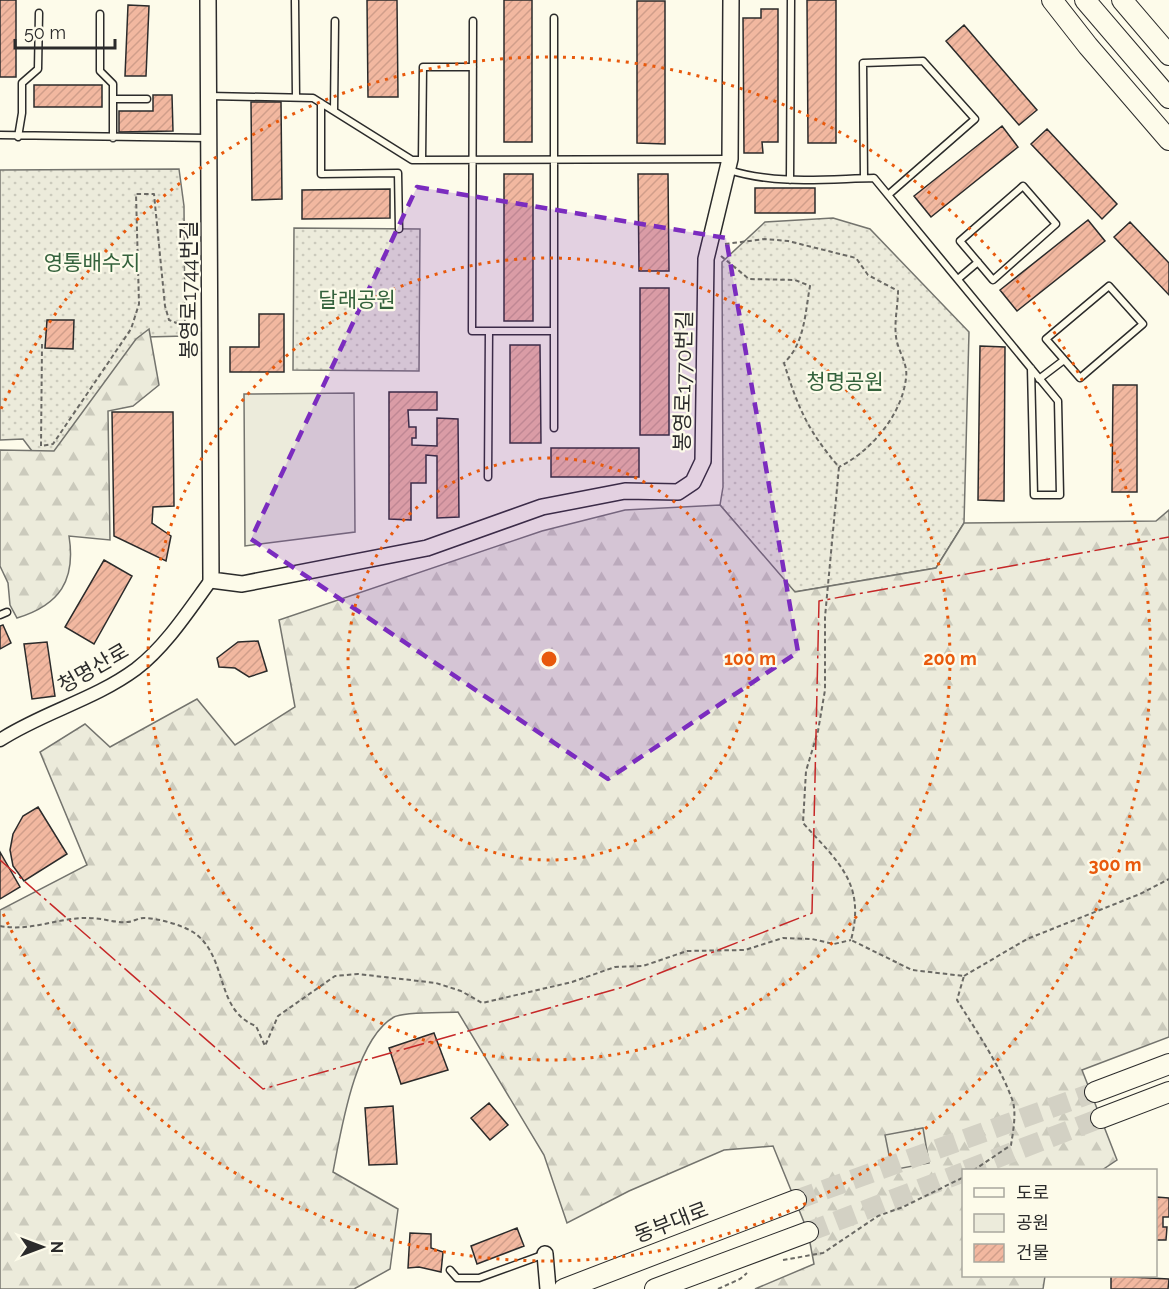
<svg xmlns="http://www.w3.org/2000/svg" width="1169" height="1289" font-family="Raleway,'Noto Sans KR',sans-serif">
<style>
.green{fill:url(#green-dots);stroke:#74746e;stroke-width:1.5}
.forest{fill:url(#forest-firs);stroke:#74746e;stroke-width:1.5}
.pitch{fill:#ecebdb;stroke:#74746e;stroke-width:1.5}
.building{fill:url(#building-hatch);stroke:#2b2b2b;stroke-width:1.5}
.lines{fill:none;stroke-linecap:round;stroke-linejoin:round}
.trunk-tunnel{stroke:#d3d1c4;stroke-width:20;stroke-dasharray:20 10;stroke-linecap:butt}
.service-casing{stroke:#2b2b2b;stroke-width:9}
.minor-casing{stroke:#2b2b2b;stroke-width:15}
.tertiary-casing{stroke:#2b2b2b;stroke-width:18}
.primary-casing{stroke:#2b2b2b;stroke-width:22}
.trunk-casing{stroke:#2b2b2b;stroke-width:22}
.path{stroke:#6a6964;stroke-width:2;stroke-dasharray:4.5 3;stroke-linecap:butt}
.service{stroke:#fdfbea;stroke-width:6}
.minor{stroke:#fdfbea;stroke-width:12}
.tertiary{stroke:#fdfbea;stroke-width:15}
.primary{stroke:#fdfbea;stroke-width:20}
.trunk{stroke:#fdfbea;stroke-width:20}
.power{stroke:#c62828;stroke-width:1.5;stroke-dasharray:21 4.5 3 4.5;stroke-linecap:butt}
.marked{fill:#7b2cbf;fill-opacity:0.2;stroke:#7b2cbf;stroke-width:4.5;stroke-dasharray:12 8;stroke-linejoin:round}
.ring{fill:none;stroke:#e8590c;stroke-width:3;stroke-dasharray:3 6}
.labels{text-anchor:middle;dominant-baseline:central;stroke-width:4.5;stroke-linejoin:round;paint-order:stroke}
.park-label{font-size:21px;fill:#34623c;stroke:#fdfbea}
.street-label{font-size:21px;fill:#2b2b2b;stroke:#fdfbea}
.centre{fill:#e8590c;stroke:#fdfbea;stroke-width:3}
.ring-label{font-size:18px;text-anchor:middle;font-weight:bold;fill:#e8590c;stroke:#fdfbea;stroke-width:4.5;stroke-linejoin:round;paint-order:stroke}
</style>
<defs>
<pattern id="green-dots" width="8" height="8" patternUnits="userSpaceOnUse" patternTransform="scale(1.5)"><rect width="8" height="8" fill="#ecebdb"/><path d="M2 2h.1M6 6h.1" fill="none" stroke="#cbcabc" stroke-width="1.8" stroke-linecap="round"/></pattern>
<pattern id="forest-firs" width="22" height="20" patternUnits="userSpaceOnUse" patternTransform="scale(1.5)"><rect width="22" height="20" fill="#ecebdb"/><path d="M5 1l3.5 6h-7zM16 11l3.5 6h-7z" fill="#cbcabc"/></pattern>
<pattern id="building-hatch" width="6" height="6" patternUnits="userSpaceOnUse" patternTransform="scale(1.5)"><rect width="6" height="6" fill="#f2b8a0"/><path d="M-1 1l2-2M0 6l6-6M5 7l2-2" fill="none" stroke="#d09e8a"/></pattern>
</defs>
<rect width="100%" height="100%" fill="#fdfbea"/>
<path class="green" d="M179,169L184,206L185,336L146,337L58,456L32,451L23,439L0,440V170Z
M833,218L870,229L969,332L964,523L936,568L794,592L720,505L723,487L722,262L765,222Z
M294,228L420,229L419,371L293,370Z"/>
<path class="forest" d="M149,329L159,385L133,406L108,411L110,540L69,536C76,580 60,605 17,618L10,605L8,583L0,566V450L54,451L136,339Z
M720,505L795,592L936,568L964,523L1156,521L1169,510V1037L1082,1070L1117,1160L1102,1170H964V1276H1045L1043,1289H755L814,1264L808,1232L773,1146L724,1150L629,1191L567,1223L544,1155L458,1012C444,1013 404,1011 394,1017C355,1039 341,1131 333,1172L398,1209L390,1269L354,1289H0V910L87,865L40,752L85,724L110,747L197,699L235,745L295,707L279,620L542,531L625,510Z"/>
<path class="pitch" d="M354,393L355,532L245,546L244,394Z
M923,1128L929,1163L892,1170L885,1135Z"/>
<path class="building" d="M0,0H16V77H0Z
M367,0H397L398,97H368Z
M504,0H532V142H504Z
M807,0H836V143H808Z
M637,1H665V144L637,143Z
M128,5L149,6L146,76H125Z
M761,9H778V142H762L763,153H744L743,18H761Z
M964,25L1037,110L1019,125L946,41Z
M34,85H102V107H34Z
M153,95H172L173,131L119,132V111H153Z
M251,102H281L282,199L252,200Z
M1002,126L1018,147L931,217L914,196Z
M1047,129L1117,204L1102,219L1031,144Z
M504,174H533V321H504Z
M638,174H668L669,271H639Z
M755,188H815V213H755Z
M390,189V218L302,219V190Z
M1088,220L1105,241L1017,311L1000,290Z
M1130,222L1169,263V295L1114,237Z
M640,288H669V435H640Z
M259,314H284V372H230V347H259Z
M47,320H74L73,349L45,348Z
M510,345H540L541,443H510Z
M980,346L1005,347L1004,501L978,500Z
M1113,385H1137V492H1112Z
M389,392H437V410H408L409,427H416V438H412V445L437,446V418L458,419L459,517L437,518V456L426,455V483H411V520L389,519Z
M112,412H173L174,506L153,507L152,523L171,536L166,561L114,536Z
M551,448H639V477H551Z
M104,560L132,576L94,644L65,627Z
M3,625L11,643L0,649V626Z
M258,641L267,671L249,677L235,668L219,667L217,658L238,642Z
M47,642L55,696L32,699L24,644Z
M38,807L67,854L24,881L13,866L10,850L13,834L23,816Z
M0,852L20,887L0,899Z
M434,1033L448,1070L401,1084L389,1048Z
M489,1103L508,1125L490,1140L471,1118Z
M393,1106L397,1164L369,1165L365,1108Z
M1156,1197L1169,1198V1217H1163V1227H1167L1166,1240H1156Z
M517,1228L524,1246L477,1264L471,1246Z
M410,1233L431,1234V1248L443,1252L441,1272L419,1267L408,1268Z
M1111,1276L1169,1279L1168,1289H1111Z"/>
<g class="lines">
<path class="trunk-tunnel" d="M966,1170L1101,1118
M796,1200L1095,1092
M808,1232L964,1172"/>
<g class="service-casing">
<path id="service" d="M295,1L296,97
M100,14V71L113,84V138
M554,18V428
M473,21L472,331H553
M209,96L313,98L412,160L730,159
M113,99H147
M321,103V174L398,173L399,229
M334,111L335,21
M0,135L208,138
M18,137L22,113V83L38,69L39,13
M422,160L423,67H473
M729,170C776,185 826,179 874,178L1058,401L1060,495H1034L1031,368
M864,178L863,63L923,61L975,119L888,195
M790,180L791,0
M1023,186L1056,224L993,280L960,241Z
M958,279L978,262
M1109,286L1143,324L1080,378L1046,339Z
M1039,379L1064,360
M488,477L489,331
M0,615L7,612
M450,1270L457,1278H479L545,1254"/>
</g>
<g class="minor-casing">
<path id="minor" d="M0,740C43,712 94,700 136,669C166,646 189,610 211,580"/>
</g>
<g class="tertiary-casing">
<path id="tertiary" d="M208,0L211,580L242,584L427,548L542,507L625,491L678,492L693,482L703,461L706,259L730,159L731,0
M545,1254L548,1289"/>
</g>
<g class="primary-casing">
<path id="primary" d="M1052,0L1088,46L1169,140
M1085,0L1169,98
M1122,0L1169,55"/>
</g>
<g class="trunk-casing">
<path id="trunk" d="M1095,1092L1169,1064
M1101,1118L1169,1092
M564,1289L796,1200
M655,1289L808,1232"/>
</g>
<path class="path" d="M725,244L765,239L788,241L856,258L868,275L898,291C898,307 893,326 897,342C900,354 908,365 906,378C902,415 871,451 839,467
M721,256L749,279L795,280L810,286C805,313 805,343 784,363C798,408 808,431 839,467L825,617V690L818,731L806,771L803,823C838,862 866,883 851,940L912,970L964,976L957,1000C977,1032 999,1064 1012,1099C1017,1112 1013,1132 1011,1145L974,1170
M42,344L41,446L53,444L131,329L139,304L136,194H154L165,306L169,320L179,324
M0,926C32,932 58,917 90,918C102,918 115,923 127,922C133,922 138,918 144,918C157,918 182,925 193,932C229,956 214,1010 256,1026L265,1046L278,1016L335,976L358,974L436,983L461,991L482,1003L572,982L615,967L643,966L687,951L745,950L783,938L812,939L834,944L851,940
M964,976L1027,939L1140,894L1169,879
M783,1260L823,1253L878,1216L903,1207L964,1177
M718,1289L740,1279L747,1273"/>
<use href="#service" class="service"/>
<use href="#minor" class="minor"/>
<use href="#tertiary" class="tertiary"/>
<use href="#primary" class="primary"/>
<use href="#trunk" class="trunk"/>
<path class="power" d="M0,860L263,1089L627,986L812,913L819,601L1169,537"/>
</g>
<path class="marked" d="M417,187L726,238L798,652L608,779L251,539Z"/>
<g class="ring">
<circle cx="549" cy="659" r="201"/>
<circle cx="549" cy="659" r="401"/>
<path d="M1 409A602 602 0 1 1 1 909"/>
</g>
<g class="labels">
<g class="park-label">
<text x="92" y="262">영통배수지</text>
<text x="357" y="299">달래공원</text>
<text x="845" y="381">청명공원</text>
</g>
<g class="street-label">
<text transform="translate(188 290) rotate(-90)">봉영로1744번길</text>
<text transform="translate(683 381) rotate(-89)">봉영로1770번길</text>
<text transform="translate(93 668) rotate(-30)">청명산로</text>
<text transform="translate(671 1222) rotate(-21)">동부대로</text>
</g>
</g>
<circle cx="549" cy="659" r="9" class="centre"/>
<g class="ring-label">
<text x="750" y="665">100 m</text>
<text x="950" y="665">200 m</text>
<text x="1115" y="871">300 m</text>
</g>
<rect x="962" y="1169" width="195" height="108" fill="#fdfbea" stroke="#a9a89e" stroke-width="1.5"/>
<rect x="974" y="1188" width="30" height="9" fill="#fdfbea" stroke="#a9a89e" stroke-width="1.5"/>
<text x="1016" y="1199" font-size="18" fill="#2b2b2b">도로</text>
<rect x="974" y="1214" width="30" height="18" fill="#ecebdb" stroke="#a9a89e" stroke-width="1.5"/>
<text x="1016" y="1229" font-size="18" fill="#2b2b2b">공원</text>
<rect x="974" y="1244" width="30" height="18" fill="url(#building-hatch)" stroke="#a9a89e" stroke-width="1.5"/>
<text x="1016" y="1259" font-size="18" fill="#2b2b2b">건물</text>
<g transform="translate(42 1247) rotate(90)" stroke="#fdfbea" stroke-width="4.5" paint-order="stroke">
<path d="M0-4.5L10 22L0 15L-10 22Z" fill="#2b2b2b"/>
<text y="-9" font-size="16" font-weight="bold" text-anchor="middle" fill="#2b2b2b">N</text>
</g>
<path d="M15 39v9h100v-9" fill="none" stroke="#2b2b2b" stroke-width="3"/>
<text x="24" y="39" font-size="18" fill="#2b2b2b" stroke="#fdfbea" stroke-width="4.5" paint-order="stroke">50 m</text>
</svg>
